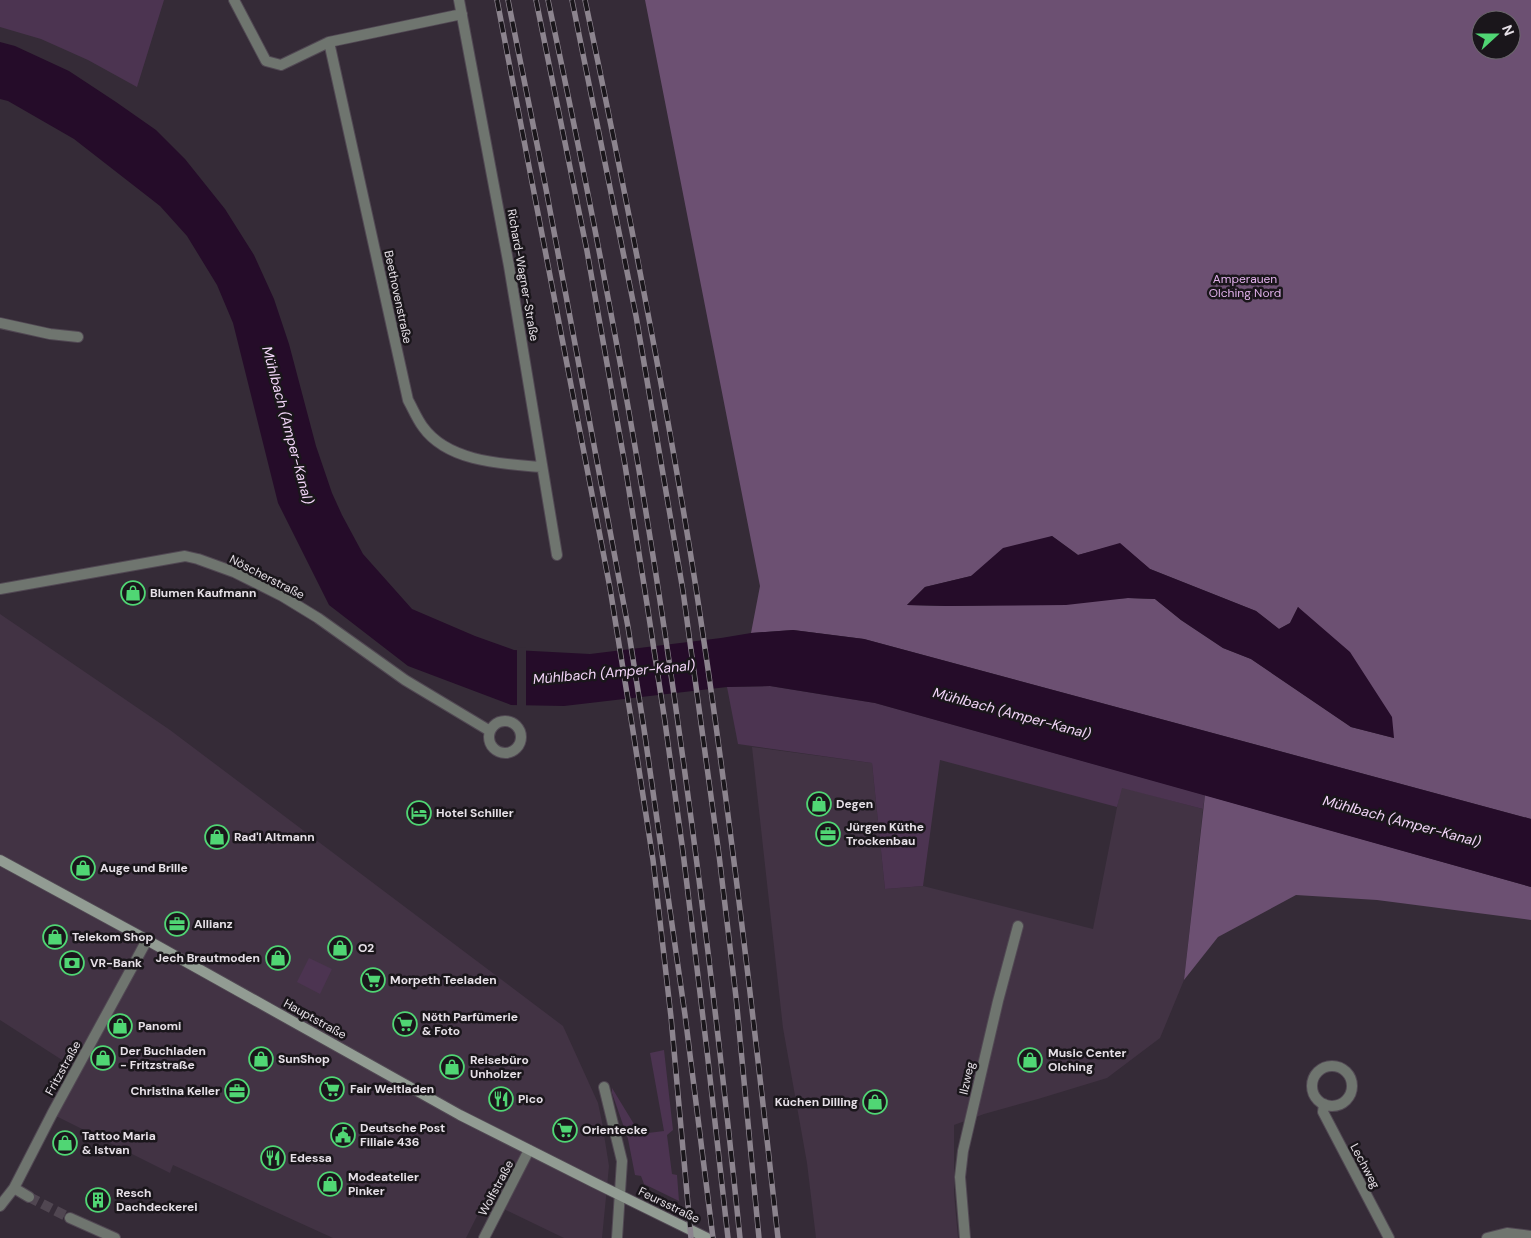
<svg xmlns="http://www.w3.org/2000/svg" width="1531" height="1238" font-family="'DM Sans',sans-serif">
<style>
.built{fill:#423344}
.green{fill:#4c3451}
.forest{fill:#6c5072;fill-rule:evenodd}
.water{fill:#250c29}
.pier{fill:#352b37}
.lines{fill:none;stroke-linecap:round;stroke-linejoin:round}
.street-tunnel{stroke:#504651;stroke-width:10;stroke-dasharray:10 5;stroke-linecap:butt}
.street-casing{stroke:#514853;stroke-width:12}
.secondary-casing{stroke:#514853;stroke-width:12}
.street{stroke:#6f756f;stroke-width:10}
.secondary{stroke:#929c93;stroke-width:10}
.rail-casing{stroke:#8c848e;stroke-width:5.5}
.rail{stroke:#1a161b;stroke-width:4;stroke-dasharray:11;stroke-linecap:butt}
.labels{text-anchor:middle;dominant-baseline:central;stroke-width:5;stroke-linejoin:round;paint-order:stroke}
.street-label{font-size:12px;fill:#e6e0e7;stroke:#1a161b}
.park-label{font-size:12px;fill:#e1b1eb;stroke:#1a161b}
.poi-label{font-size:12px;font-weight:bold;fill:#e6e0e7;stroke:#1a161b;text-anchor:start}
.water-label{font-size:14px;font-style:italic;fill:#f3d6f9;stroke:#1a161b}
</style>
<rect width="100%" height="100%" fill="#352b37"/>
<path class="built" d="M0,614L170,730L563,1026L598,1103L602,1122L609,1166L602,1238H564L485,1200L466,1238H333L173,1165L170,1173L52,1114L76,1069L0,1020Z
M752,747L872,763L885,889L923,886L1093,929L1121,787L1203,809L1184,980L1160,1038L1107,1078L1038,1099L984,1114L954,1125V1193L958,1238H816L807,1163L783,1028Z"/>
<path class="green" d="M0,0H164L137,87L88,60L41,39L0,27Z
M770,686L875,703L1205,795L1203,809L1122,788L1117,807L940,760L923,886L885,889L872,763L738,744L727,687Z
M309,958L332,969L320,994L297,982Z
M664,1050L673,1130L667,1135L672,1174L677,1175L679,1201L644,1184L641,1176L635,1175L628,1139L612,1093V1088L640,1134L664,1131L650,1053Z"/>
<path class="forest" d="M645,0H1531V819L864,639L793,630L751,633L760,586ZM1481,20H1511V50H1481ZM1052,536L1078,555L1120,544L1150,569L1256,611L1279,629L1290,623L1298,607L1394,738L1351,727L1251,659L1223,648L1181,620L1155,599L1128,598L998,605L947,606L907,605L925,587L971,576Z
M1205,795L1531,887V920L1377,900L1296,895L1218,937L1184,980Z"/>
<path class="water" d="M0,42L15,46L69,71L116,102L156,130L185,159L225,209L254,255L274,299L289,344L316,446L332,493L342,515L363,554L412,609L475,636L514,650L590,654L721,638L751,633L793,630L864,639L1531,819V887L875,703L770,686L727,687L564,706L511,705L408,666L329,605L278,503L233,323L217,285L187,236L160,206L74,139L8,101L0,99Z
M1052,536L1078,555L1120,543L1150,569L1256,611L1279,629L1290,623L1298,607L1350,652L1392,717L1394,738L1351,727L1251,659L1223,648L1181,620L1155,599L1128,598L1066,605L947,606L907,605L925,587L971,576L1003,548Z"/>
<path class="pier" d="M517,647L526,648V707H517Z"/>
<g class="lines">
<path class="street-tunnel" d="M29,1197L70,1218"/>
<g class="street-casing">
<path id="street" d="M234,0L266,61L281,65L329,42L462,14
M459,0L509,266L557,555
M329,42L408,400C413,409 417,419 423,427C448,462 503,464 541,467
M0,323L50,334L78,337
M0,589L185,556L198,559L234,572L282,596L318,618L405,680L490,731
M489 737a16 16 0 1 1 32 0a16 16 0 1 1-32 0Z
M1312 1086a20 20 0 1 1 40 0a20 20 0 1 1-40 0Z
M604,1087L622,1161L617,1238
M1324,1104L1323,1112L1389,1238
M14,1188L29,1197
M0,1206L14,1188L52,1114L147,940
M70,1218L115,1238
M484,1238L529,1150
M965,1238L960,1177L963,1151L998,1001L1018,926
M1487,1238L1507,1233L1531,1236"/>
</g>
<g class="secondary-casing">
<path id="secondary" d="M0,860L138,935L460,1115L593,1182L707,1238"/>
</g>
<use href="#street" class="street"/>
<use href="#secondary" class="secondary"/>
<g class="rail-casing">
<path id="rail" d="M497,0L610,588L633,731L653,860L671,1017L691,1238
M508,0L546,189L628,627L644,729L685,1015L713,1238
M536,0L587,251L625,465L647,604L665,722L683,852L707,1051L728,1238
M548,0C582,160 614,321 641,482C683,733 714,985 740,1238
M572,0L636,316L683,591L719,855L736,997L759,1238
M585,0C626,195 665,391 696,588C729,804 754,1021 778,1238"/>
</g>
<use href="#rail" class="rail"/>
</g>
<defs>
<g id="shop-ring" transform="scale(1.25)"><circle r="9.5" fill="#1a161b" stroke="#50d674" stroke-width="1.5"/><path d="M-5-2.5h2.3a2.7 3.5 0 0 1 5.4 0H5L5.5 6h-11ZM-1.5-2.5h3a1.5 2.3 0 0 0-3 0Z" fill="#50d674"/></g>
<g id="hotel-ring" transform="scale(1.25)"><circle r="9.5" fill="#1a161b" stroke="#50d674" stroke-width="1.5"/><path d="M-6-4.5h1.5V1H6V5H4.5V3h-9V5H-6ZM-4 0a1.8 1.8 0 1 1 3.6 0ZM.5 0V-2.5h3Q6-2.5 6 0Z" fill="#50d674"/></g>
<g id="office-ring" transform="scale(1.25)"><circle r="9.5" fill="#1a161b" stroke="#50d674" stroke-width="1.5"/><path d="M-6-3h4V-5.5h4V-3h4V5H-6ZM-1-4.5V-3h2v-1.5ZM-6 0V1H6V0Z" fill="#50d674"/></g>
<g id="bank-ring" transform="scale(1.25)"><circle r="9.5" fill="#1a161b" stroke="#50d674" stroke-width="1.5"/><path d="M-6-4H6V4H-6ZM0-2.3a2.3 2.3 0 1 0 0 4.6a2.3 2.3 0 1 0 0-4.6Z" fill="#50d674"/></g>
<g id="supermarket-ring" transform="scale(1.25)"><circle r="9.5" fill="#1a161b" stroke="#50d674" stroke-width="1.5"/><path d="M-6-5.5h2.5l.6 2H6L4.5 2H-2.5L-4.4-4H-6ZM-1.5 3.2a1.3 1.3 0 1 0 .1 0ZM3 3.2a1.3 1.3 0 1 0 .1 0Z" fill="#50d674"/></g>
<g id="restaurant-ring" transform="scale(1.25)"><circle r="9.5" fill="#1a161b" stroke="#50d674" stroke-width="1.5"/><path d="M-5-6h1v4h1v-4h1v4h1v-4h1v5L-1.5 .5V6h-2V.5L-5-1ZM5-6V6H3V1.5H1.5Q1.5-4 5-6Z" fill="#50d674"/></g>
<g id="civic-ring" transform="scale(1.25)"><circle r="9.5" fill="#1a161b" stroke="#50d674" stroke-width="1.5"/><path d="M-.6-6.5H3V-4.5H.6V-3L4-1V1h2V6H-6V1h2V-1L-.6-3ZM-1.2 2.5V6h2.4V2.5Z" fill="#50d674"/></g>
<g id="building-ring" transform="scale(1.25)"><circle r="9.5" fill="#1a161b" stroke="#50d674" stroke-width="1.5"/><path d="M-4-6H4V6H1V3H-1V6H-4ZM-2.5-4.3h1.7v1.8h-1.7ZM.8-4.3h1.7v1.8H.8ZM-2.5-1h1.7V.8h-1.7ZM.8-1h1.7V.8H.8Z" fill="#50d674"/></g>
</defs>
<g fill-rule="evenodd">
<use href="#shop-ring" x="133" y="593"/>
<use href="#shop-ring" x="819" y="804"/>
<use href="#hotel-ring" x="419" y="813"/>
<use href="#office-ring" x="828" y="834"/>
<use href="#shop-ring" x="217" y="837"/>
<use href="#shop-ring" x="83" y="868"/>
<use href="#office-ring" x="177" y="924"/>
<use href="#shop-ring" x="55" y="937"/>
<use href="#shop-ring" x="340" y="948"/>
<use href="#shop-ring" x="278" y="958"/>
<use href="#bank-ring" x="72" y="963"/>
<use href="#supermarket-ring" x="373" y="980"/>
<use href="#supermarket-ring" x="405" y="1024"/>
<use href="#shop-ring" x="120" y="1026"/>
<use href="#shop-ring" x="103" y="1058"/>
<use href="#shop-ring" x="261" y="1059"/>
<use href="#shop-ring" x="1030" y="1060"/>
<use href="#shop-ring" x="452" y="1067"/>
<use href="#supermarket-ring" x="332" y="1089"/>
<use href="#office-ring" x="237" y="1091"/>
<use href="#restaurant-ring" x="501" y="1099"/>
<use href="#shop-ring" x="875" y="1102"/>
<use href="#supermarket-ring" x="565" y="1130"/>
<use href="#civic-ring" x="343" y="1135"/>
<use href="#shop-ring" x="65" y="1143"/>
<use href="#restaurant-ring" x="273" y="1158"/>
<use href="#shop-ring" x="330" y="1184"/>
<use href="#building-ring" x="98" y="1200"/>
</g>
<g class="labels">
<g class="street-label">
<text transform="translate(523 275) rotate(80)">Richard-Wagner-Straße</text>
<text transform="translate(398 297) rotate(78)">Beethovenstraße</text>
<text transform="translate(267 577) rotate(27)">Nöscherstraße</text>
<text transform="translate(315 1019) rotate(29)">Hauptstraße</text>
<text transform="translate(63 1068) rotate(-61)">Fritzstraße</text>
<text transform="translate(967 1078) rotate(-77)">Ilzweg</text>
<text transform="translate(1365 1166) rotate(62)">Lechweg</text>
<text transform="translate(496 1188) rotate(-62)">Wolfstraße</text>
<text transform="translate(669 1205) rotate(26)">Feursstraße</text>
</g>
<g class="park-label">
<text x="1245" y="279">Amperauen<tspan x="1245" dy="14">Olching Nord</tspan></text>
</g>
<g class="poi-label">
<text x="150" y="593">Blumen Kaufmann</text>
<text x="836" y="804">Degen</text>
<text x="436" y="813">Hotel Schiller</text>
<text x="846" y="827">Jürgen Küthe<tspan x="846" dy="14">Trockenbau</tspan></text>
<text x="234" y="837">Rad'l Altmann</text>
<text x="100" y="868">Auge und Brille</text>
<text x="194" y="924">Allianz</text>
<text x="72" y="937">Telekom Shop</text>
<text x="358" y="948">O2</text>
<text x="260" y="958" text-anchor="end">Jech Brautmoden</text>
<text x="90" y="963">VR-Bank</text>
<text x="390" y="980">Morpeth Teeladen</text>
<text x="422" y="1017">Nöth Parfümerie<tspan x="422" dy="14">&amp; Foto</tspan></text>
<text x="138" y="1026">Panomi</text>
<text x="120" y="1051">Der Buchladen<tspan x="120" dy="14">- Fritzstraße</tspan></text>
<text x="1048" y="1053">Music Center<tspan x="1048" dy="14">Olching</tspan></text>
<text x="278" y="1059">SunShop</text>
<text x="470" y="1060">Reisebüro<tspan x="470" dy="14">Unholzer</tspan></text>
<text x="350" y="1089">Fair Weltladen</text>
<text x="220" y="1091" text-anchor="end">Christina Keller</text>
<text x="518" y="1099">Pico</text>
<text x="858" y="1102" text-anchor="end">Küchen Dilling</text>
<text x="360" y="1128">Deutsche Post<tspan x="360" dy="14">Filiale 436</tspan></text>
<text x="582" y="1130">Orientecke</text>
<text x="82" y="1136">Tattoo Maria<tspan x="82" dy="14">&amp; Istvan</tspan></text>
<text x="290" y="1158">Edessa</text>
<text x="348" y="1177">Modeatelier<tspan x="348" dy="14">Pinker</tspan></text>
<text x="116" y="1193">Resch<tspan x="116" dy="14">Dachdeckerei</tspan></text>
</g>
<g class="water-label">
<text transform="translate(288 425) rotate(75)">Mühlbach (Amper-Kanal)</text>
<text transform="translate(614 672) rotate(-5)">Mühlbach (Amper-Kanal)</text>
<text transform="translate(1012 713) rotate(15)">Mühlbach (Amper-Kanal)</text>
<text transform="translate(1402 821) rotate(15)">Mühlbach (Amper-Kanal)</text>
</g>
</g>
<g transform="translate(1496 35) rotate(69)"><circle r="24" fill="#1a161b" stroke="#6c676d"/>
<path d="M0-4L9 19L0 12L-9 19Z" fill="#50d674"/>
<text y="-8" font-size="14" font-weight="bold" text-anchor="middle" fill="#e6e0e7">N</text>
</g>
</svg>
